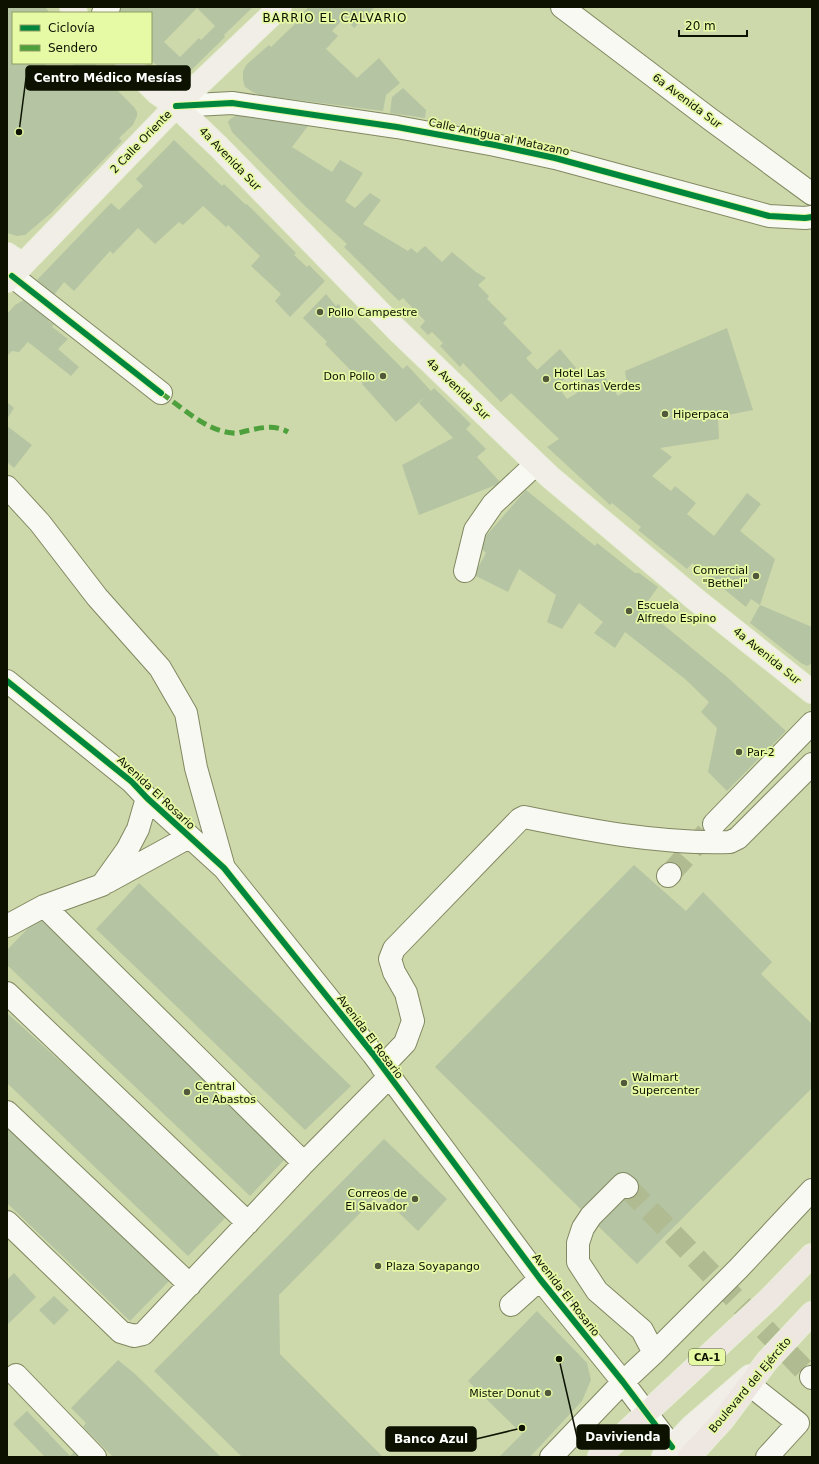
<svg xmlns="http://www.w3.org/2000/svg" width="819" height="1464" font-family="'DejaVu Sans',sans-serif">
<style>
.building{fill:#b5c4a2;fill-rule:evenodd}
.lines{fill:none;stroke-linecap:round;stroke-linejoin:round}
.minor-tunnel{stroke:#b1bb91;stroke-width:22;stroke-dasharray:22 11;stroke-linecap:butt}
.minor-casing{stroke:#808861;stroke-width:24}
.major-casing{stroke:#e9eed9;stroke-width:24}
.highway-casing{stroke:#e9eed9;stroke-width:24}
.minor{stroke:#f8f9f2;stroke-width:22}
.major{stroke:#f1eee8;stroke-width:22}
.highway{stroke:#ede6e1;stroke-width:22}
.quiet{stroke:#4da03c;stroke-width:5;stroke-dasharray:10 5;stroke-linecap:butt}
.cycleway-casing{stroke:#e6f9a4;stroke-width:8}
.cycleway{stroke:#00873e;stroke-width:6}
.poi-dot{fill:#51583c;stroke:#e6f9a4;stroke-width:1.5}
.labels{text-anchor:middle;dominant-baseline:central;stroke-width:3.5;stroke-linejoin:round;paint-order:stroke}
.shield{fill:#e6f9a4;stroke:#4e5731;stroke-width:1}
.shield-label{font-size:10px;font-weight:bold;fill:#0d1200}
.street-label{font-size:11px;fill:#0d1200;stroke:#e6f9a4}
.poi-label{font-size:11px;fill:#0d1200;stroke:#e6f9a4;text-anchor:start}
.neighbourhood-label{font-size:12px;letter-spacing:1px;fill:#0d1200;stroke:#e6f9a4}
.leader{fill:none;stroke:#0d1200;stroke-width:1.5}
.callout-dot{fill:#0d1200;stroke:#e6f9a4;stroke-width:1.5}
.callout{fill:#0d1200;stroke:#0d1200;stroke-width:1.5}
.callout-label{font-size:12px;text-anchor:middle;font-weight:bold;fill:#fff}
</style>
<rect width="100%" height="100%" fill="#ced9ab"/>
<path class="building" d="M8,7H45L50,13H13V63H47L37,78L55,90L75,63H94L109,75L106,79L134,107L137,112V116L133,125L119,138L122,141L51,213L25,235L17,236L7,233Z
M115,7H253L224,35L225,37L177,84L151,60V13H109ZM197,8L215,26L201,40L199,38L180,57L164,42Z
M309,7H375L354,28L345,17L332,31L338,36L326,49L357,78L379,58L400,83L386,95L383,111L259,95L253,92L245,87L243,80V71L247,64L269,45L271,47L297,22L295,20Z
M403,88L426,110L425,118L390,113L392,97Z
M240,115L308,126L292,147L332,172L340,160L363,173L345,201L355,208L370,193L381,200L363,224L408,251L411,248L417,253L425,246L442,262L452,252L476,272L486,278L478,285L489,296L487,299L507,319L503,323L532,353L526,358L537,370L560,349L576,368L573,372L557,385L567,399L577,393L574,387L600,370L618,396L628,389L625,371L727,328L753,410L718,417L719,439L660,448L672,457L652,476L671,491L675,486L696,503L687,514L714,536L747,493L761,504L740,531L775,559L760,605L751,599L746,607L692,563L687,569L638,530L641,527L612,503L610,505L547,447L559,439L511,393L501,402L463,363L460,367L440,346L443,343L432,332L428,335L420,327L425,321L403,298L399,301L344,247L347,244L306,207L232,132L228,122L230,119L235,116Z
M174,140L222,186L224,184L246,205L247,204L296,253L294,255L307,267L309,265L325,281L290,317L275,301L281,294L251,266L260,256L228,225L226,227L203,206L183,225L179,222L155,244L138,228L113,254L110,251L74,291L64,282L54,295L37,280L111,203L119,210L143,186L136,179Z
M326,294L336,306L338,304L403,369L407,365L431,391L434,388L471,424L466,429L486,449L477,457L501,483L419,515L402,465L453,438L419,403L426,396L396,422L362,384L363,383L325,344L327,342L303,318Z
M24,300L30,302L51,319L48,321L54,324L52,327L68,339L58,349L79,367L71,376L28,342L19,352L12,351L7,356V314L15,305Z
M7,402L14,408L7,419Z
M7,426L32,445L14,468L7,462Z
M526,490L595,546L597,543L635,573H639L658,587L643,608L727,677L786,731L727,791L708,772L717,728L701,712L709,702L685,679L625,632L615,648L594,633L603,622L579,603L562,629L547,622L556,595L519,569L508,592L474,575L486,553L478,545Z
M760,605L812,627L811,664L807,666L801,663L750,623Z
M634,865L686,911L703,892L772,962L761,974L812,1024V1088L637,1264L435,1067Z
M139,883L351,1086L305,1130L96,929Z
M40,916L287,1157L250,1196L7,965V950Z
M7,1013L229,1214L188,1256L7,1083Z
M7,1123L171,1279L130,1321L7,1203Z
M384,1139L447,1199L418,1231L379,1194L279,1295L280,1354L383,1457H242L154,1371Z
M14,1273L36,1297L7,1325V1280Z
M54,1296L69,1310L54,1325L39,1310Z
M537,1311L587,1363L591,1380L582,1401L530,1457H499L522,1434L468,1381Z
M118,1360L134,1373L221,1457H113L83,1427L86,1423L71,1408Z
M27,1411L70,1456L76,1450L83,1457H45L13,1424Z"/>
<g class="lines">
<path class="minor-tunnel" d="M670,874L709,830
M627,1187L811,1377"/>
<g class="minor-casing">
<path id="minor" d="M562,7L710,119L812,194
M103,13L109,7
M176,106L232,103L397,127L495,145L555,158L769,216L805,218L812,217
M12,276L161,393
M7,487L40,523L97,597L160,668L186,713L196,768L224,868
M465,571L475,530L493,504L536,464
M7,681L132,782L147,798L224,868L373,1054L540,1279L623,1382L672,1447
M714,824L812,723
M668,876L670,874
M107,882L189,837
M44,906L304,1163
M7,926L44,906L102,885L127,850L138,829L147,798
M7,993L248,1223
M382,1067L405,1043L413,1021L406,993L394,972L390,959L394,949L520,819L524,817C592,831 660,844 730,842L738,838L812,764
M7,1112L190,1285
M627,1187L623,1184L591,1216L583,1228L578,1243V1262L597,1291L642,1330L654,1353
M7,1222L121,1332L134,1336L143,1334L304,1163L389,1077
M511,1305L540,1279
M16,1375L95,1457
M811,1377L812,1378
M750,1385L798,1423L767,1457
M551,1457L623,1382L654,1353L739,1268L812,1190"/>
</g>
<g class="major-casing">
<path id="major" d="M71,7L76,13
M127,63L157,93L176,106L219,147L396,329L550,477L695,599L812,692
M7,254L22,264
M7,281L176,106L280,7
M663,1457L692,1426L750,1376"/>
</g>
<g class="highway-casing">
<path id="highway" d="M599,1457L768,1300L812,1255
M689,1457L722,1421L767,1361L812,1313"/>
</g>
<use href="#minor" class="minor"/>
<use href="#major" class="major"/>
<use href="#highway" class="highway"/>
<path class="quiet" d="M161,393C183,408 206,431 233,433C237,434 242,432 246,431C260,428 274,424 288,432"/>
<g class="cycleway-casing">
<path id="cycleway" d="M176,106L232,103L397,127L495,145L555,158L769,216L805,218L812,217
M12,276L161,393
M7,681L132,782L147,798L224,868L373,1054L540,1279L623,1382L672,1447"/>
</g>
<use href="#cycleway" class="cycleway"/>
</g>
<g class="poi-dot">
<circle cx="320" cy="312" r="4"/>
<circle cx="383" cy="376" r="4"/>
<circle cx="546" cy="379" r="4"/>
<circle cx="665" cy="414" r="4"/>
<circle cx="756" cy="576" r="4"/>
<circle cx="629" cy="611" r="4"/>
<circle cx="739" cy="752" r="4"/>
<circle cx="624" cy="1083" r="4"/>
<circle cx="187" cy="1092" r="4"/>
<circle cx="415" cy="1199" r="4"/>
<circle cx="378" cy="1266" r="4"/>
<circle cx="548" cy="1393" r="4"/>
</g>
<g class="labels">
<rect class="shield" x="689" y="1349" width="36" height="16" rx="3"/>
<g class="shield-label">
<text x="707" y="1357">CA-1</text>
</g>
<g class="street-label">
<text transform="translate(687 101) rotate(37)">6a Avenida Sur</text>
<text transform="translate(499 137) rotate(12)">Calle Antigua al Matazano</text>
<text transform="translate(141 142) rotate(-46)">2 Calle Oriente</text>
<text transform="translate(230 159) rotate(46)">4a Avenida Sur</text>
<text transform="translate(458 389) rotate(44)">4a Avenida Sur</text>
<text transform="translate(767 656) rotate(39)">4a Avenida Sur</text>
<text transform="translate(156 793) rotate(43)">Avenida El Rosario</text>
<text transform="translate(370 1037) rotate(53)">Avenida El Rosario</text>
<text transform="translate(566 1295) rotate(52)">Avenida El Rosario</text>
<text transform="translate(750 1385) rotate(-50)">Boulevard del Ejército</text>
</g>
<g class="poi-label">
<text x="328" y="312">Pollo Campestre</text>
<text x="554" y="373">Hotel Las<tspan x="554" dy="13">Cortinas Verdes</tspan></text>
<text x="375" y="376" text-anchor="end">Don Pollo</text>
<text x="673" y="414">Hiperpaca</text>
<text x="748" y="570" text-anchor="end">Comercial<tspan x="748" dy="13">"Bethel"</tspan></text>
<text x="637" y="605">Escuela<tspan x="637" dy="13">Alfredo Espino</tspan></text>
<text x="747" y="752">Par-2</text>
<text x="632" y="1077">Walmart<tspan x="632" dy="13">Supercenter</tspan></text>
<text x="195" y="1086">Central<tspan x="195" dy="13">de Abastos</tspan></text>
<text x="407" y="1193" text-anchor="end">Correos de<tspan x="407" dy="13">El Salvador</tspan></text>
<text x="386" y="1266">Plaza Soyapango</text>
<text x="540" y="1393" text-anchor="end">Mister Donut</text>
</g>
<g class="neighbourhood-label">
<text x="335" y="18">BARRIO EL CALVARIO</text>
</g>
</g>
<path class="leader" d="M19 132L26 78M559 1359L577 1437M522 1428L476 1439"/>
<g class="callout-dot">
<circle cx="19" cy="132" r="4"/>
<circle cx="559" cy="1359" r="4"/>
<circle cx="522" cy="1428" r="4"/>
</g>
<g class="callout">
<rect x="26" y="66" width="164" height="24" rx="4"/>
<rect x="577" y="1425" width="92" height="24" rx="4"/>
<rect x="386" y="1427" width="90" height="24" rx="4"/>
</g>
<g class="callout-label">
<text x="108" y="82">Centro Médico Mesías</text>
<text x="623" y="1441">Davivienda</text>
<text x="431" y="1443">Banco Azul</text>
</g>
<rect width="819" height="1464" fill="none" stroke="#0d1200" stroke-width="16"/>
<rect x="12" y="12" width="140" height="52" fill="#e6f9a4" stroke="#8f9d62"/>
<rect x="20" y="25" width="20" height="6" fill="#00873e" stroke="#8f9d62"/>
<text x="48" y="32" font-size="12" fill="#0d1200">Ciclovía</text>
<rect x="20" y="45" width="20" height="6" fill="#4da03c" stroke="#8f9d62"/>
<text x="48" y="52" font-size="12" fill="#0d1200">Sendero</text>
<path d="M679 30v6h68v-6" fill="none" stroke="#0d1200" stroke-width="2"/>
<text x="685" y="30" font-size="12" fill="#0d1200" stroke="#e6f9a4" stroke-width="3" paint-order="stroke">20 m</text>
</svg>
